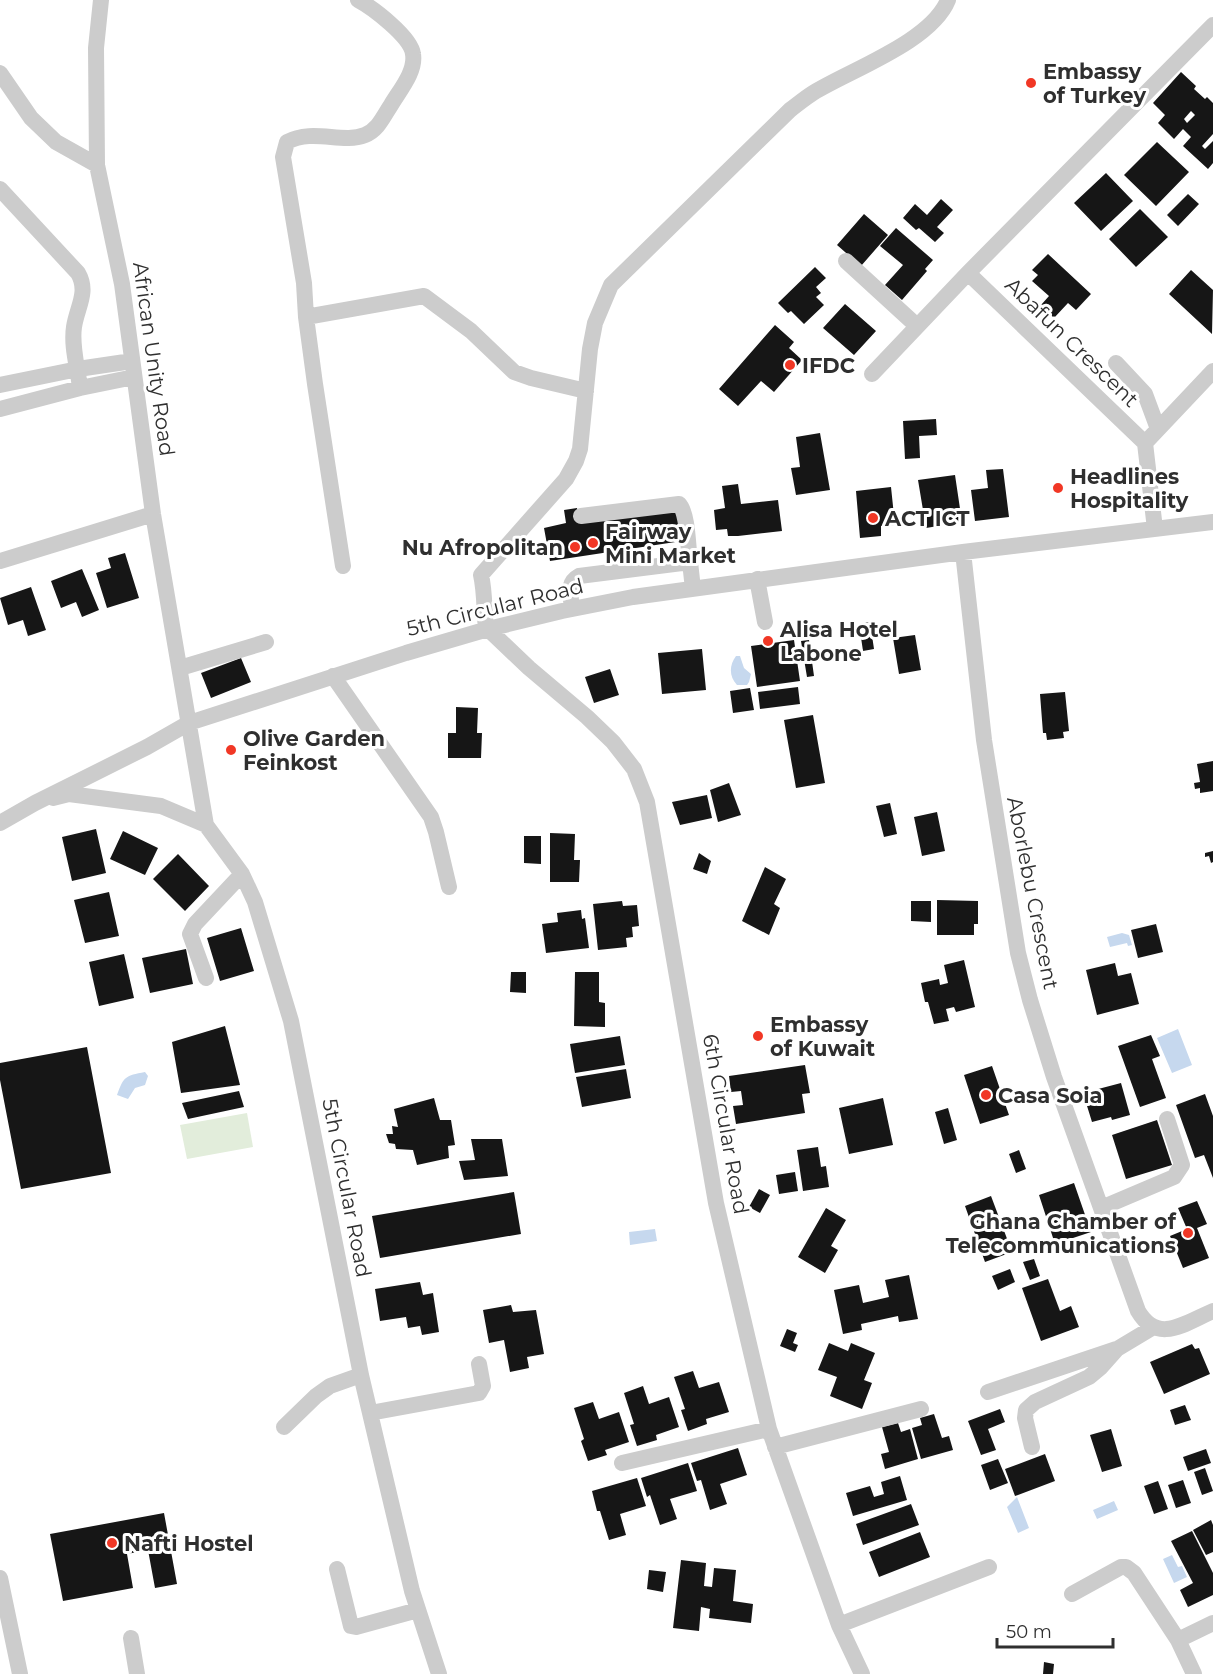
<svg xmlns="http://www.w3.org/2000/svg" width="1213" height="1674" font-family="Montserrat,sans-serif">
<style>
.green{fill:#e2eddb}
.water{fill:#c6d8ee}
.building{fill:#161616;fill-rule:evenodd}
.lines{fill:none;stroke-linecap:round;stroke-linejoin:round}
.minor{stroke:#ccc;stroke-width:16}
.poi-dot{fill:#f13725;stroke:#fff;stroke-width:2}
.labels{text-anchor:middle;dominant-baseline:central;stroke-width:6;stroke-linejoin:round;paint-order:stroke}
.poi-label{font-size:21px;font-weight:bold;fill:#2f2f2f;stroke:#fff;text-anchor:start}
.street-label{font-size:21px;fill:#2f2f2f;stroke:#fff}
</style>
<rect width="100%" height="100%" fill="#fff"/>
<path class="green" d="M247,1113L253,1147L187,1159L180,1125Z"/>
<path class="water" d="M736,656H740L744,668L751,674L749,682L747,685H737C729,677 729,665 736,656Z
M1122,933L1129,935L1132,945L1128,946L1127,943L1110,947L1107,937Z
M1178,1029L1192,1065L1172,1073L1157,1038Z
M145,1072L148,1076L145,1085L135,1088L128,1099L117,1095C124,1076 125,1076 145,1072Z
M655,1229L657,1241L630,1245L629,1232Z
M1017,1497L1029,1528L1018,1533L1007,1507Z
M1114,1501L1118,1510L1097,1519L1093,1510Z
M1172,1555L1178,1567L1182,1566L1187,1577L1174,1583L1163,1559Z"/>
<path class="building" d="M1181,72L1196,86L1194,89L1205,99L1207,97L1213,103V134L1202,146L1205,149L1213,141V163L1208,169L1183,146L1191,137L1183,129L1174,139L1158,123L1165,115L1153,103ZM1191,111L1195,115L1187,123L1184,119Z
M1157,142L1189,172L1156,206L1124,175Z
M1106,173L1133,201L1101,231L1074,203Z
M1188,194L1199,204L1178,226L1167,215Z
M941,199L953,210L937,227L944,233L935,242L919,228L916,230L903,218L915,204L927,215Z
M1140,209L1168,237L1136,267L1109,239Z
M864,214L888,235L861,266L837,245Z
M896,228L933,260L925,269L927,271L902,300L885,285L903,265L880,246Z
M1048,254L1091,294L1076,310L1068,303L1054,318L1041,305L1049,296L1032,281L1038,275L1032,270Z
M815,267L826,278L816,287L821,293L816,297L824,305L804,324L791,311L788,313L778,303Z
M1191,270L1213,290L1212,334L1169,294Z
M845,304L876,331L854,355L823,328Z
M775,325L794,342L789,348L802,360L774,392L761,381L738,406L719,389Z
M936,419L937,435L919,436L920,458L905,459L903,421Z
M820,433L830,490L796,495L791,468L800,467L796,437Z
M1003,469L1009,517L975,521L971,490L988,488L986,470Z
M955,475L962,522L926,528L918,480Z
M738,484L741,504L778,500L782,531L738,536H728L727,529L716,530L714,510L725,508L722,486Z
M891,487L895,525L881,526V536L860,538L856,491Z
M577,508L579,520L677,509L682,541L550,561L544,528L566,523L564,510Z
M125,553L139,598L107,608L96,573L111,568L108,558Z
M82,569L99,610L82,617L76,602L61,608L51,581Z
M31,587L46,630L28,636L23,620L8,625L0,598Z
M870,622L874,649L863,651L859,624Z
M915,635L921,670L899,674L893,638Z
M794,640L800,681L757,687L751,646Z
M809,640L814,676L807,677L801,641Z
M702,649L706,690L662,694L658,653Z
M241,658L251,682L211,698L201,673Z
M610,669L619,695L594,703L585,677Z
M798,687L800,704L760,709L758,692Z
M750,688L754,710L733,713L730,691Z
M1065,692L1069,731L1063,732L1064,738L1047,740L1046,733H1043L1040,694Z
M456,707L478,708L477,733H482L481,758H448V733H456Z
M813,715L825,783L796,788L784,720Z
M1213,761V791L1200,793V788L1195,789L1194,783L1200,782L1197,764Z
M729,783L741,815L718,822L710,790Z
M707,795L712,818L680,825L672,802Z
M890,803L897,834L884,837L876,806Z
M937,812L945,851L922,856L914,817Z
M96,829L106,873L72,881L62,837Z
M123,831L158,848L145,875L110,859Z
M550,833L575,834L574,860H580L579,882H550Z
M524,836H541V864L524,863Z
M1213,851V862L1211,863L1209,856L1205,857V853Z
M699,853L711,861L707,874L693,869Z
M178,854L209,886L185,911L153,879Z
M765,867L786,879L774,904L780,908L769,935L742,921Z
M109,892L119,936L85,943L74,900Z
M937,900L978,901V924H974V935H937Z
M622,901L623,906L637,905L639,926L632,927L633,937L626,938L627,947L598,950L593,904Z
M911,901H931V922L911,921Z
M581,910L582,919L585,918L589,948L546,953L542,924L558,922L557,913Z
M1156,924L1163,952L1138,958L1131,930Z
M241,928L254,971L220,981L207,938Z
M186,949L193,984L150,993L142,958Z
M124,954L134,998L99,1006L89,962Z
M964,960L975,1007L956,1012L954,1007L946,1009L949,1021L934,1024L928,1002H925L921,983L939,979L940,985L948,983L944,965Z
M1115,963L1118,976L1131,973L1139,1004L1097,1015L1086,970Z
M511,972H526V993L510,992Z
M575,972H599V1002L605,1003V1027L574,1026Z
M225,1026L240,1085L181,1093L172,1042Z
M1151,1035L1160,1056L1152,1059L1166,1098L1140,1107L1118,1046Z
M620,1036L625,1065L575,1073L570,1044Z
M87,1047L111,1173L21,1189L0,1080V1063Z
M805,1065L810,1093L802,1094L805,1113L736,1124L733,1106L743,1105L741,1091L731,1092L729,1076Z
M992,1066L1009,1115L980,1124L964,1075Z
M626,1069L631,1098L582,1107L576,1077Z
M1121,1083L1130,1115L1112,1120L1111,1117L1092,1122L1083,1093Z
M239,1091L244,1107L188,1119L182,1103Z
M1205,1094L1213,1116V1178L1204,1155L1195,1158L1176,1105Z
M434,1098L440,1120H451L455,1145L448,1146L449,1158L417,1165L413,1150L396,1149L395,1144L389,1143L386,1134H393L392,1126L398,1127L394,1109Z
M883,1098L893,1145L849,1154L839,1108Z
M948,1108L957,1140L944,1144L935,1112Z
M1157,1120L1172,1165L1126,1179L1112,1135Z
M471,1139H502L508,1176L464,1180L459,1161L475,1160Z
M818,1147L821,1167L826,1166L829,1187L803,1191L797,1150Z
M1019,1150L1026,1169L1016,1173L1009,1154Z
M795,1172L798,1191L779,1194L776,1175Z
M1074,1183L1091,1232L1055,1244L1039,1195Z
M759,1189L770,1195L760,1213L749,1207Z
M514,1192L521,1234L380,1258L372,1216Z
M991,1196L1012,1252L985,1262L965,1206Z
M1197,1201L1207,1224L1197,1228L1209,1258L1183,1268L1170,1236L1187,1229L1178,1208Z
M826,1208L846,1220L831,1246L838,1250L825,1273L798,1257Z
M1034,1259L1040,1276L1030,1280L1023,1262Z
M1010,1269L1015,1282L998,1290L992,1276Z
M909,1275L918,1319L899,1322L898,1316L861,1324L862,1330L843,1334L834,1290L859,1285L863,1303L889,1297L885,1280Z
M1048,1279L1060,1311L1071,1306L1079,1327L1041,1341L1022,1288Z
M420,1282L423,1295L433,1293L439,1332L422,1335L420,1326L408,1328L406,1317L380,1321L375,1289Z
M511,1305L513,1312L536,1310L544,1354L527,1357L529,1368L510,1372L504,1340L489,1343L483,1310Z
M787,1329L797,1333L793,1343L798,1345L795,1352L780,1346Z
M829,1343L848,1351L851,1343L875,1353L864,1380L872,1383L862,1409L830,1396L837,1377L818,1370Z
M1192,1344L1195,1349L1199,1348L1210,1374L1164,1394L1150,1362Z
M693,1371L699,1388L719,1382L729,1412L706,1419L707,1424L688,1431L681,1410L685,1409L674,1377Z
M643,1386L649,1404L669,1397L679,1427L656,1435L657,1440L637,1446L630,1425L634,1424L624,1393Z
M593,1402L599,1419L619,1412L629,1442L605,1450L607,1455L588,1461L581,1441L584,1439L574,1408Z
M1185,1405L1191,1420L1175,1425L1170,1410Z
M1000,1409L1005,1422L988,1429L996,1450L981,1455L968,1421Z
M934,1414L942,1438L949,1436L953,1450L921,1459L912,1428L922,1425L920,1418Z
M898,1423L901,1432L910,1429L918,1459L885,1469L881,1454L889,1452L882,1427Z
M1111,1429L1122,1466L1102,1472L1090,1435Z
M738,1448L747,1475L720,1484L727,1504L710,1510L701,1480L697,1481L691,1463Z
M1206,1449L1211,1463L1188,1471L1183,1457Z
M1045,1454L1055,1481L1015,1496L1005,1469Z
M998,1459L1008,1483L990,1490L981,1465Z
M688,1463L697,1491L670,1499L677,1519L660,1525L650,1495L647,1497L641,1478Z
M1205,1468L1213,1491L1202,1495L1194,1472Z
M900,1476L907,1500L853,1516L846,1493L870,1486L874,1497L884,1494L881,1482Z
M637,1478L646,1506L620,1514L626,1535L609,1540L600,1511H597L592,1491Z
M1183,1480L1191,1503L1176,1508L1168,1485Z
M1158,1481L1168,1509L1154,1514L1144,1486Z
M911,1504L919,1525L863,1545L856,1524Z
M164,1513L177,1584L155,1588L148,1550L127,1554L133,1588L63,1601L50,1534Z
M1211,1520L1213,1525V1552L1206,1555L1193,1530Z
M1192,1531L1213,1573V1595L1188,1607L1180,1590L1193,1583L1171,1541Z
M920,1532L930,1557L879,1577L869,1552Z
M681,1560L706,1563L704,1586L712,1587L714,1568L736,1570L733,1601L753,1604L751,1623L709,1618L710,1609L701,1607L699,1631L673,1628Z
M649,1570L666,1572L663,1592L647,1589Z
M1044,1662L1054,1664L1053,1674H1043Z"/>
<g class="lines">
<path class="minor" d="M101,0L96,48L97,165L122,284L153,514L206,825L242,874L255,902L291,1021L361,1375L412,1591L439,1674
M0,73L31,118L56,142L97,165
M0,189L78,273C89,292 77,307 74,327C71,347 78,368 80,388
M846,261L917,326
M968,273L1145,443L1155,529
M306,317L424,296L471,331L514,372L531,378L586,391
M1116,363L1145,394L1158,429
M872,374L968,273L1213,25
M0,385L78,369L132,361
M0,409L80,388L134,377
M1145,443L1213,371
M581,516L679,504C688,513 688,548 690,562
M963,552L984,740L1018,953L1030,1000L1054,1077L1138,1311C1158,1345 1185,1323 1213,1311
M0,561L153,514
M343,566L315,384L306,317L304,283L283,157L287,142C313,128 342,144 365,135C378,130 383,117 391,105C399,91 416,72 413,54C411,37 373,8 358,0
M757,579L765,622
M572,609C571,595 566,583 579,576L690,562L693,589
M486,629C484,612 485,592 481,575L566,479L576,461L580,449L590,349L595,323L611,285L790,110C798,104 805,98 813,93C850,70 931,42 948,0
M488,629L529,668L587,717L613,742L634,769L647,802L716,1203L769,1429L839,1625L862,1674
M180,668L266,642
M333,676L431,817L436,832L449,887
M53,798L69,794L161,806L206,825
M0,823L35,803L147,747L189,723L406,653L488,629L562,611L633,597L963,552L1213,522
M206,978L190,934L195,924L242,874
M1101,1208L1174,1177L1182,1165L1167,1119
M988,1392L1116,1349
M370,1413L479,1393L483,1386L479,1364
M284,1427L316,1396L330,1386L361,1375
M775,1447L921,1409
M1032,1447L1025,1418L1026,1410L1035,1402L1089,1377L1101,1367L1117,1349L1152,1328
M622,1463L769,1429
M337,1569L351,1626L356,1627L418,1610
M0,1578L20,1674
M1072,1594L1121,1567H1126L1134,1573L1178,1640
M839,1625L989,1567
M131,1638L137,1674
M1194,1674L1178,1640L1213,1623"/>
</g>
<g class="poi-dot">
<circle cx="1031" cy="83" r="6"/>
<circle cx="790" cy="365" r="6"/>
<circle cx="1058" cy="488" r="6"/>
<circle cx="873" cy="518" r="6"/>
<circle cx="593" cy="543" r="6"/>
<circle cx="575" cy="547" r="6"/>
<circle cx="768" cy="641" r="6"/>
<circle cx="231" cy="750" r="6"/>
<circle cx="758" cy="1036" r="6"/>
<circle cx="986" cy="1095" r="6"/>
<circle cx="1188" cy="1233" r="6"/>
<circle cx="112" cy="1543" r="6"/>
</g>
<g class="labels">
<g class="poi-label">
<text x="1043" y="71">Embassy<tspan x="1043" dy="24">of Turkey</tspan></text>
<text x="802" y="365">IFDC</text>
<text x="1070" y="476">Headlines<tspan x="1070" dy="24">Hospitality</tspan></text>
<text x="885" y="518">ACT ICT</text>
<text x="605" y="531">Fairway<tspan x="605" dy="24">Mini Market</tspan></text>
<text x="563" y="547" text-anchor="end">Nu Afropolitan</text>
<text x="780" y="629">Alisa Hotel<tspan x="780" dy="24">Labone</tspan></text>
<text x="243" y="738">Olive Garden<tspan x="243" dy="24">Feinkost</tspan></text>
<text x="770" y="1024">Embassy<tspan x="770" dy="24">of Kuwait</tspan></text>
<text x="998" y="1095">Casa Soia</text>
<text x="1176" y="1221" text-anchor="end">Ghana Chamber of<tspan x="1176" dy="24">Telecommunications</tspan></text>
<text x="124" y="1543">Nafti Hostel</text>
</g>
<g class="street-label">
<text transform="translate(1072 342) rotate(44)">Abafun Crescent</text>
<text transform="translate(154 359) rotate(82)">African Unity Road</text>
<text transform="translate(495 607) rotate(-14)">5th Circular Road</text>
<text transform="translate(1033 893) rotate(79)">Aborlebu Crescent</text>
<text transform="translate(726 1124) rotate(80)">6th Circular Road</text>
<text transform="translate(347 1188) rotate(79)">5th Circular Road</text>
</g>
</g>
<path d="M997 1638v9h116v-9" fill="none" stroke="#2f2f2f" stroke-width="3"/>
<text x="1006" y="1638" font-size="18" fill="#2f2f2f" stroke="#ffffff" stroke-width="4.5" paint-order="stroke">50 m</text>
</svg>
